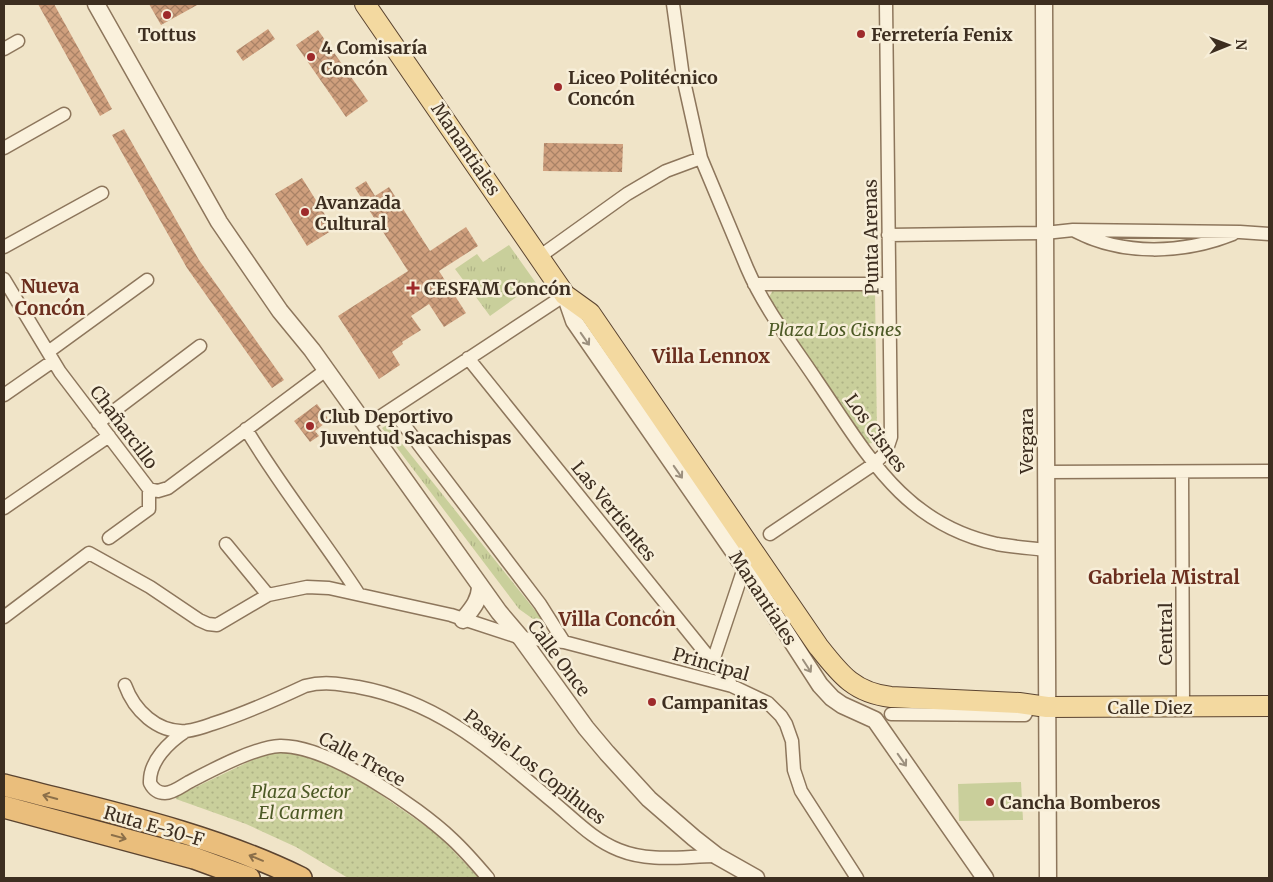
<svg xmlns="http://www.w3.org/2000/svg" width="1273" height="882" font-family="Merriweather,serif">
<style>
.grass{fill:url(#grass-tufts)}
.park{fill:url(#park-dots)}
.pitch{fill:#c9cf9b}
.building{fill:url(#building-cross-hatch)}
.lines{fill:none;stroke-linecap:round;stroke-linejoin:round}
.minor-casing{stroke:#8d765c;stroke-width:15}
.tertiary-casing{stroke:#8d765c;stroke-width:19}
.primary-casing{stroke:#5b4430;stroke-width:22}
.trunk-casing{stroke:#5b4430;stroke-width:24}
.minor{stroke:#faf1dc;stroke-width:12}
.tertiary{stroke:#faf1dc;stroke-width:16}
.primary{stroke:#f3d9a0;stroke-width:20}
.trunk{stroke:#eabe7c;stroke-width:21}
.oneway{stroke:#9c907e}
.oneway2{stroke:#8b6f49}
.poi-dot{fill:#9e2a2b;stroke:#f7eed8;stroke-width:2}
.labels{text-anchor:middle;dominant-baseline:central;stroke-width:5;stroke-linejoin:round;paint-order:stroke}
.poi-label{font-size:18px;font-weight:bold;fill:#3d2e20;stroke:#f7eed8;text-anchor:start}
.street-label{font-size:18px;fill:#3d2e20;stroke:#f7eed8}
.park-label{font-size:18px;font-style:italic;fill:#4d5a26;stroke:#f7eed8}
.neighbourhood-label{font-size:19px;font-weight:bold;fill:#6b2e1e;stroke:#f7eed8}
</style>
<defs>
<pattern id="grass-tufts" width="24" height="20" patternUnits="userSpaceOnUse" patternTransform="scale(1.25)"><rect width="24" height="20" fill="#c9cf9b"/><path d="M3 7l-1-3M5 7V3M7 7l1-3M15 17l-1-3M17 17v-4M19 17l1-3" fill="none" stroke="#aeb285"/></pattern>
<pattern id="park-dots" width="8" height="8" patternUnits="userSpaceOnUse" patternTransform="scale(1.25)"><rect width="8" height="8" fill="#c9cf9b"/><path d="M2 2h.1M6 6h.1" fill="none" stroke="#aeb285" stroke-width="1.8" stroke-linecap="round"/></pattern>
<pattern id="building-cross-hatch" width="8" height="8" patternUnits="userSpaceOnUse" patternTransform="scale(1.25)"><rect width="8" height="8" fill="#cf9f7d"/><path d="M0 0l8 8M0 8l8-8" fill="none" stroke="#a98266"/></pattern>
</defs>
<rect width="100%" height="100%" fill="#f0e4c8"/>
<path class="grass" d="M509,245L536,283L490,316L455,269L477,254L483,262Z
M387,425L542,619H533L519,609L382,428Z"/>
<path class="park" d="M774,288L875,290L877,437L872,443L864,444L768,299Z
M291,751L316,758L368,786L404,811L437,834L479,878H348L296,847L246,824L176,799L175,797L267,753Z"/>
<path class="pitch" d="M1021,782L1023,820L959,821L958,784Z"/>
<path class="building" d="M38,4H54L112,109L100,116Z
M149,4H199L161,25Z
M268,29L275,39L243,61L236,51Z
M318,30L368,101L346,117L296,45Z
M124,129L199,260L284,380L272,388L187,268L112,135Z
M544,143L623,144L622,172L543,171Z
M302,178L334,229L307,246L275,194Z
M366,181L375,196L389,187L430,251L466,227L478,246L439,271L466,313L444,327L429,304L411,316L421,330L402,342L403,344L392,352L400,365L379,379L338,316L408,271L355,188Z
M317,404L329,420L315,431L319,436L310,442L294,421Z"/>
<g class="lines">
<g class="minor-casing">
<path id="minor" d="M673,4L683,77L701,158L747,268C764,308 793,345 817,381C867,454 903,524 997,544C1014,547 1030,548 1046,550
M4,49L18,41
M4,148L64,114
M1075,231C1123,256 1183,254 1233,234
M888,235L1045,233L1073,230L1240,232L1269,234
M4,247L102,193
M539,257L627,194L666,171L701,158
M4,279L60,372L149,489L158,491L168,488L326,370
M754,284H889
M48,352L147,280
M468,358L732,686
M4,395L53,361
M401,421L540,604L564,642
M98,423L200,346
M366,426L565,295
M246,429C280,486 322,538 358,593
M1046,472L1269,471
M1182,472L1183,707
M4,508L109,436
M770,534L874,464L886,452L891,437L886,4
M109,538L149,509V489
M226,544L268,595
M4,617L89,553L150,587L199,620L208,624L217,625L268,595L307,587L329,588L451,615L521,638L564,642L732,686L768,703L781,716L786,724L792,741L794,770L801,791L857,878
M713,661L744,568
M125,685C134,710 157,733 186,731C194,730 204,727 212,724C244,714 275,700 305,686C324,681 340,684 358,687C440,702 491,750 552,801C574,819 593,840 619,850C651,863 684,856 717,856
M891,714L1025,715L1031,704
M186,731C169,742 149,761 150,783C153,789 158,793 165,793C173,793 182,786 189,782C212,770 255,747 280,746C328,745 417,806 452,839C465,851 477,865 488,878"/>
</g>
<g class="tertiary-casing">
<path id="tertiary" d="M96,4L219,222L280,311L312,350L499,612L521,638L586,728L607,753L649,799L694,838L717,856L756,878
M1044,4L1048,878
M565,295L574,321L736,555L820,685L832,698L842,705L875,720L985,878
M463,620C472,609 480,600 480,586"/>
</g>
<g class="primary-casing">
<path id="primary" d="M365,4L565,295L590,313L818,646C840,674 854,693 891,697L1019,703L1047,707L1269,706"/>
</g>
<g class="trunk-casing">
<path id="trunk" d="M4,785C104,811 207,832 301,878
M4,807L194,858L249,878"/>
</g>
<use href="#minor" class="minor"/>
<use href="#tertiary" class="tertiary"/>
<use href="#primary" class="primary"/>
<use href="#trunk" class="trunk"/>
</g>
<defs><path id="oneway-shaft" d="M-6 0H5M1.5-3L5.5 0L1.5 3" fill="none" stroke-width="1.6" stroke-linecap="round" stroke-linejoin="round" transform="scale(1.25)"/></defs>
<g class="oneway">
<use href="#oneway-shaft" transform="translate(585 339) rotate(55)"/>
<use href="#oneway-shaft" transform="translate(678 472) rotate(55)"/>
<use href="#oneway-shaft" transform="translate(807 666) rotate(57)"/>
<use href="#oneway-shaft" transform="translate(902 760) rotate(55)"/>
</g>
<g class="oneway2">
<use href="#oneway-shaft" transform="translate(50 797) rotate(-165)"/>
<use href="#oneway-shaft" transform="translate(119 837) rotate(15)"/>
<use href="#oneway-shaft" transform="translate(256 858) rotate(-158)"/>
</g>
<g class="poi-dot">
<circle cx="167" cy="15" r="5"/>
<circle cx="861" cy="34" r="5"/>
<circle cx="311" cy="57" r="5"/>
<circle cx="558" cy="87" r="5"/>
<circle cx="305" cy="212" r="5"/>
<path d="M410.5 280.5h5v5h5v5h-5v5h-5v-5h-5v-5h5z"/>
<circle cx="310" cy="426" r="5"/>
<circle cx="652" cy="702" r="5"/>
<circle cx="990" cy="802" r="5"/>
</g>
<g class="labels">
<g class="poi-label">
<text x="167" y="34" text-anchor="middle">Tottus</text>
<text x="871" y="34">Ferretería Fenix</text>
<text x="321" y="47">4 Comisaría<tspan x="321" dy="21">Concón</tspan></text>
<text x="568" y="77">Liceo Politécnico<tspan x="568" dy="21">Concón</tspan></text>
<text x="315" y="202">Avanzada<tspan x="315" dy="21">Cultural</tspan></text>
<text x="424" y="288">CESFAM Concón</text>
<text x="320" y="416">Club Deportivo<tspan x="320" dy="21">Juventud Sacachispas</tspan></text>
<text x="662" y="702">Campanitas</text>
<text x="1000" y="802">Cancha Bomberos</text>
</g>
<g class="street-label">
<text transform="translate(466 149) rotate(56)">Manantiales</text>
<text transform="translate(871 237) rotate(-91)">Punta Arenas</text>
<text transform="translate(124 427) rotate(53)">Chañarcillo</text>
<text transform="translate(876 433) rotate(54)">Los Cisnes</text>
<text transform="translate(1026 441) rotate(-90)">Vergara</text>
<text transform="translate(614 511) rotate(51)">Las Vertientes</text>
<text transform="translate(763 598) rotate(57)">Manantiales</text>
<text transform="translate(1165 634) rotate(-90)">Central</text>
<text transform="translate(559 658) rotate(53)">Calle Once</text>
<text transform="translate(711 664) rotate(16)">Principal</text>
<text x="1150" y="707">Calle Diez</text>
<text transform="translate(362 759) rotate(28)">Calle Trece</text>
<text transform="translate(535 767) rotate(38)">Pasaje Los Copihues</text>
<text transform="translate(154 826) rotate(16)">Ruta E-30-F</text>
</g>
<g class="park-label">
<text x="835" y="329">Plaza Los Cisnes</text>
<text x="301" y="791">Plaza Sector<tspan x="301" dy="21">El Carmen</tspan></text>
</g>
<g class="neighbourhood-label">
<text x="50" y="286">Nueva<tspan x="50" dy="22">Concón</tspan></text>
<text x="711" y="356">Villa Lennox</text>
<text x="1164" y="577">Gabriela Mistral</text>
<text x="617" y="619">Villa Concón</text>
</g>
</g>
<rect width="1273" height="882" fill="none" stroke="#3d2e20" stroke-width="10"/>
<g transform="translate(1228 45) rotate(89)" stroke="#f7eed8" stroke-width="4" paint-order="stroke">
<path d="M0-4L9 19L0 12L-9 19Z" fill="#3d2e20"/>
<text y="-8" font-size="14" font-weight="bold" text-anchor="middle" fill="#3d2e20">N</text>
</g>
</svg>
